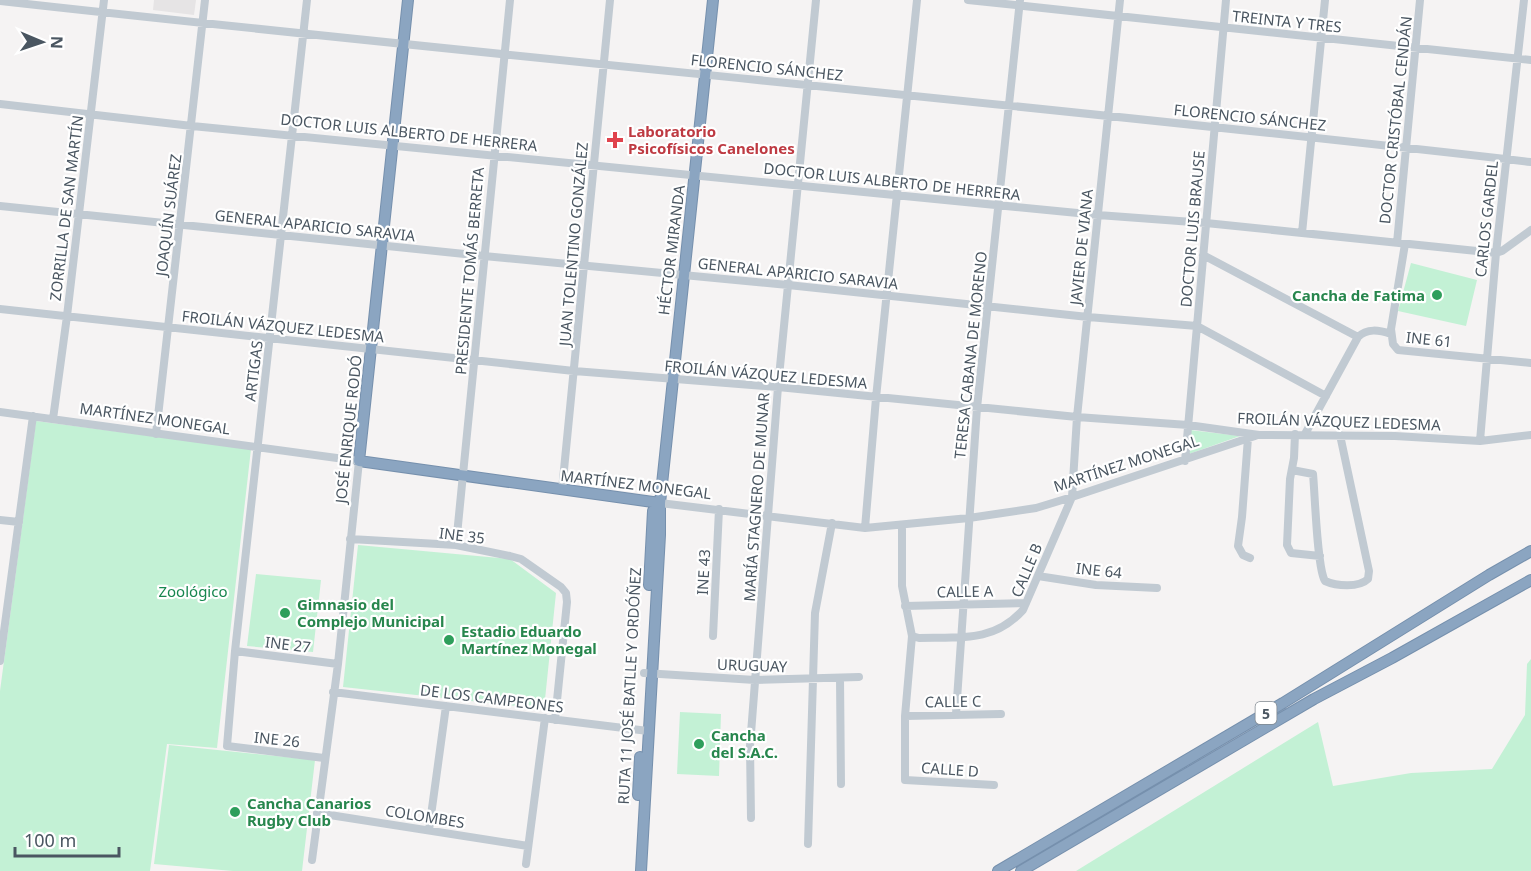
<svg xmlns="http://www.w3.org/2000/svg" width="1531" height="871" font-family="'Noto Sans',sans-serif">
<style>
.education{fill:#e6e4e5}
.green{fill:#c3f1d5}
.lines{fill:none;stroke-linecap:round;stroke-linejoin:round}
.highway-casing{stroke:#7690ad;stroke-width:12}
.minor{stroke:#c1cad2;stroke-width:8}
.highway{stroke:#8ba5c1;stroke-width:10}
.health-dot{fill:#e0444e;stroke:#fff;stroke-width:2}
.leisure-dot{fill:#2e9e5b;stroke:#fff;stroke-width:2}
.labels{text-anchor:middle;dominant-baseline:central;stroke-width:4.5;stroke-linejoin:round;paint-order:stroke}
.shield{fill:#fff;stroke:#808990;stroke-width:1.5}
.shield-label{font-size:14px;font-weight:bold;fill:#4a5661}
.street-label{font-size:15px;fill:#4a5661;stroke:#fff}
.health-label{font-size:15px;font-weight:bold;fill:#be3a42;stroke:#fff;text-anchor:start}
.leisure-label{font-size:15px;font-weight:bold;fill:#27864d;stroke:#fff;text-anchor:start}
.park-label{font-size:15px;fill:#17864f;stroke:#fff}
</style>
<rect width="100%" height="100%" fill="#f5f3f3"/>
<path class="education" d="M154,0H196L194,15L153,10Z"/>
<path class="green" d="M1411,263L1477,280L1466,326L1398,311Z
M36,421L251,449L217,748L167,744L150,871H0V691Z
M1190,430L1240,436L1189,454Z
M358,545L510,559L556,593L544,709L343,687Z
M256,574L321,580L313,652L247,646Z
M1531,659V871H1076L1318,722L1333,786L1411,773L1492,769L1525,715L1527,664Z
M680,712L721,714L719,776L677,774Z
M169,745L315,760L302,871H233L154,864Z"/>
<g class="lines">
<g class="highway-casing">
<path id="highway" d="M408,0L359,461L660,503
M649,585L653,511
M638,795L640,757
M641,871L660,535V503L713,0
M998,871L1283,703L1489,575L1531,551
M1021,871L1314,699L1392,658L1531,580"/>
</g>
<path class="minor" d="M307,0L235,651L227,746L324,758
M968,0L1531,60
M0,1C510,58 1021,103 1531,162
M0,104L192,126L1098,215L1206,223L1496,253L1502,251L1531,230
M0,206L484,256L788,285L1088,317L1197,326L1326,396
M1302,233L1325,0
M1397,243L1420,0
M1405,244L1391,329L1393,344L1398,350L1531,363
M1203,255L1358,337
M0,309L574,371L778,387L1077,417L1188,425L1259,435L1395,436L1480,441L1531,435
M0,412L359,461L338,664L312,860
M53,419L67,316L104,0
M156,434L205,0
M1295,434L1294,458L1290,479L1287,545L1291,553L1320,556
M1305,434L1358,337C1367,328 1379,330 1391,334
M1248,438L1242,517L1238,546L1243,555L1250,558
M1480,441L1496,253L1524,0
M1185,461L1226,0
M1292,470L1313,474C1315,494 1317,568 1325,581C1336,586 1359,588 1368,579L1369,571L1340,435
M562,490L610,0
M660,503L865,528L969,518L1036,508L1072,497L1255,436
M0,520L19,522
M902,525V586L912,636L905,716V780L994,785
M865,528L876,398L917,0
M350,539L456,545L510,556L521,559L561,587L566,593L567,602L555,720
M456,545L510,0
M1038,576L1096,585L1157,588
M905,606L1026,603
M713,636L719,509
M912,636L919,638C959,637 993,643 1023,610L1072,497L1077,417L1120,0
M235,651L338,664
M0,661L33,416
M644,673L755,680L859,677
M840,678L841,784
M333,692L648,731
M956,714L977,408L1020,0
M905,716L1001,714
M317,813L528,846
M751,818L750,746L778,387L816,0
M429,830L446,706
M808,844L815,613L832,523
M526,864L545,718"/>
<use href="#highway" class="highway"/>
</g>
<path class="health-dot" d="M612 131h6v6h6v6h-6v6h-6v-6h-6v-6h6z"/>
<g class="leisure-dot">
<circle cx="1437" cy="295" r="6"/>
<circle cx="285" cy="613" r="6"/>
<circle cx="449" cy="640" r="6"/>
<circle cx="699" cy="744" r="6"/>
<circle cx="235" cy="812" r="6"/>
</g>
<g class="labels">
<rect class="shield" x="1255.5" y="702" width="21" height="22" rx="4.5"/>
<g class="shield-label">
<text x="1266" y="713">5</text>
</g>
<g class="street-label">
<text transform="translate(1287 21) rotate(6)">TREINTA Y TRES</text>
<text transform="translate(767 67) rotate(6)">FLORENCIO SÁNCHEZ</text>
<text transform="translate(1250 117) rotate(6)">FLORENCIO SÁNCHEZ</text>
<text transform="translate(1395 120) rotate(-84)">DOCTOR CRISTÓBAL CENDÁN</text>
<text transform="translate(409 132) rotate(6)">DOCTOR LUIS ALBERTO DE HERRERA</text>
<text transform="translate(892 181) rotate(6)">DOCTOR LUIS ALBERTO DE HERRERA</text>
<text transform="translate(66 208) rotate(-83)">ZORRILLA DE SAN MARTÍN</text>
<text transform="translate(168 215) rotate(-83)">JOAQUÍN SUÁREZ</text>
<text transform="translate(1486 219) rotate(-84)">CARLOS GARDEL</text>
<text transform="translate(315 225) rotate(6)">GENERAL APARICIO SARAVIA</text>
<text transform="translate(1192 229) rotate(-85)">DOCTOR LUIS BRAUSE</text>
<text transform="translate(573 244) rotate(-85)">JUAN TOLENTINO GONZÁLEZ</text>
<text transform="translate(1081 247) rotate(-84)">JAVIER DE VIANA</text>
<text transform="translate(671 250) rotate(-83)">HÉCTOR MIRANDA</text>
<text transform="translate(469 271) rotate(-85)">PRESIDENTE TOMÁS BERRETA</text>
<text transform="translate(798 273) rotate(6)">GENERAL APARICIO SARAVIA</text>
<text transform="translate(283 326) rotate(6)">FROILÁN VÁZQUEZ LEDESMA</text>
<text transform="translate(1429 339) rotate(6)">INE 61</text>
<text transform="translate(970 355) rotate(-84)">TERESA CABANA DE MORENO</text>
<text transform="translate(253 371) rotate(-83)">ARTIGAS</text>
<text transform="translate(766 374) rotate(5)">FROILÁN VÁZQUEZ LEDESMA</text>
<text transform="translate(155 418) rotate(8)">MARTÍNEZ MONEGAL</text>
<text transform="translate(1339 421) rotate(2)">FROILÁN VÁZQUEZ LEDESMA</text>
<text transform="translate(348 429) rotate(-84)">JOSÉ ENRIQUE RODÓ</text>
<text transform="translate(1126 463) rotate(-18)">MARTÍNEZ MONEGAL</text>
<text transform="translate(636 484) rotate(7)">MARTÍNEZ MONEGAL</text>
<text transform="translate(756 497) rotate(-86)">MARÍA STAGNERO DE MUNAR</text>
<text transform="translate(462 535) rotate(7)">INE 35</text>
<text transform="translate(1026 570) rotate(-67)">CALLE B</text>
<text transform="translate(1099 570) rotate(6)">INE 64</text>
<text transform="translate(703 572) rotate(-87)">INE 43</text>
<text transform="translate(965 591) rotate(-1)">CALLE A</text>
<text transform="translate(288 644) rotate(7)">INE 27</text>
<text transform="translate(752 665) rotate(2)">URUGUAY</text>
<text transform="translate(629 686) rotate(-87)">RUTA 11 JOSÉ BATLLE Y ORDÓÑEZ</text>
<text transform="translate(492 698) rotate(7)">DE LOS CAMPEONES</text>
<text transform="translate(953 701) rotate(-1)">CALLE C</text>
<text transform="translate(277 739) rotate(6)">INE 26</text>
<text transform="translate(950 769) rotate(4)">CALLE D</text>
<text transform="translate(425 816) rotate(9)">COLOMBES</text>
</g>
<g class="health-label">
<text x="628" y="131">Laboratorio<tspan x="628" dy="17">Psicofísicos Canelones</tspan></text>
</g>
<g class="leisure-label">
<text x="1425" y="295" text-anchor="end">Cancha de Fatima</text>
<text x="297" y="604">Gimnasio del<tspan x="297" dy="17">Complejo Municipal</tspan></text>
<text x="461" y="631">Estadio Eduardo<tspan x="461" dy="17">Martínez Monegal</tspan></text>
<text x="711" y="735">Cancha<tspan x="711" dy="17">del S.A.C.</tspan></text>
<text x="247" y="803">Cancha Canarios<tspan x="247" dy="17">Rugby Club</tspan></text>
</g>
<g class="park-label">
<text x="193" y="591">Zoológico</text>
</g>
</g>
<g transform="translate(42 42) rotate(92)" stroke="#ffffff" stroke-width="4.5" paint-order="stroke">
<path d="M0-4.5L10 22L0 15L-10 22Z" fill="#4a5661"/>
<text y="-9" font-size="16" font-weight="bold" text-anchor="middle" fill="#4a5661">N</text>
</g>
<path d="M15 847v9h104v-9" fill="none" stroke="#4a5661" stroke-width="3"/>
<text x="24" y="847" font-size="18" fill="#4a5661" stroke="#ffffff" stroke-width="4.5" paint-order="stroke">100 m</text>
</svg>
